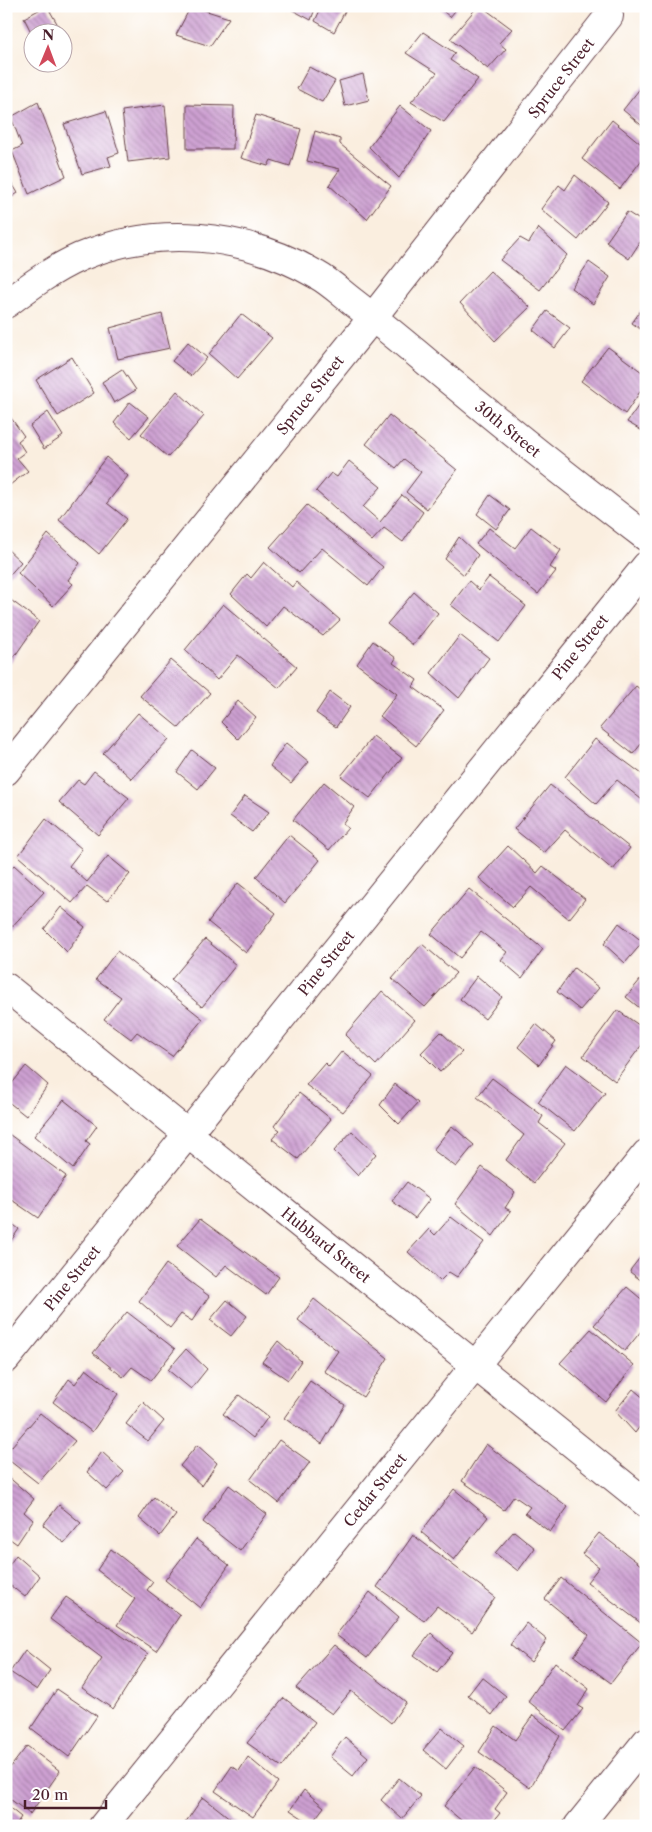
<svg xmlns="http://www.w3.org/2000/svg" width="652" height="1832" font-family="'Libre Caslon Text',serif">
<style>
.building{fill:url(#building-back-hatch)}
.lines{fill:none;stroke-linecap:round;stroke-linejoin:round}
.minor-casing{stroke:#643e46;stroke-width:30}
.minor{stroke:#fff;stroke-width:28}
.labels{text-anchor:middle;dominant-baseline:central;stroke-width:5;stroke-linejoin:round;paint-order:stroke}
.street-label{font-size:15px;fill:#4a1f2b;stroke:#fff}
</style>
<defs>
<pattern id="building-back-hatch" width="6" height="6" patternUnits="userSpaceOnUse" patternTransform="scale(1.25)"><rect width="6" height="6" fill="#cda0d2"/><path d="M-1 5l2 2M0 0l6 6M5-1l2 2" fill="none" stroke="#a882ab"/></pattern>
</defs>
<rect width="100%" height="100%" fill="#fff"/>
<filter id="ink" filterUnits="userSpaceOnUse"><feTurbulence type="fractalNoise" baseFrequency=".02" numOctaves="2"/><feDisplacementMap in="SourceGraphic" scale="10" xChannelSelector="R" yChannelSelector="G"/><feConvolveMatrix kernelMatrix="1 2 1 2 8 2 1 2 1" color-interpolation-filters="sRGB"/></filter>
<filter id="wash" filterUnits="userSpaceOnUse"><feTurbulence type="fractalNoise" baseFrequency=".0096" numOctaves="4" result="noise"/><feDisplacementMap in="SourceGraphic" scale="20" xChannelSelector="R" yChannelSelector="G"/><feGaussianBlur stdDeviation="1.12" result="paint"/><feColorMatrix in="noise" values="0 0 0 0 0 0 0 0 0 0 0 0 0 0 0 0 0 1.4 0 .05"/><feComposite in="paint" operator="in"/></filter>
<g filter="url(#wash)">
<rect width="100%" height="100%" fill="#faeedf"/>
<g id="blocks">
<path class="building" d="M46,6H47L62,32H31L24,18Z
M191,6L229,18L210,46L176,35Z
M285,6H316L311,20Z
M322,6H337L345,11L334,32L315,21Z
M437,6H459L450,17Z
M478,6H481L512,29L499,43L506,49L488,69L450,39Z
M423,32L455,53L450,60L478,79L444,122L411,102L437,73L406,53Z
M309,67L335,81L322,102L297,89Z
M363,74L369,100L345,106L339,81Z
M646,81V129L623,110Z
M38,102L66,176L29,194L12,151L22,146L11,117Z
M165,105L170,157L128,162L122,111Z
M187,105L234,106L233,149H187Z
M400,106L431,131L399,178L369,147Z
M106,111L119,153L108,157L111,166L82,174L64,124Z
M256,115L301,129L290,166L271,160L268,166L241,158Z
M612,120L646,148V154L620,189L582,159Z
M315,131L340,139V144L391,186L367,219L329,185L340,169L307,161Z
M6,174L18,193L6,201Z
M575,175L608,202L578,240L541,209L559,185L565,190Z
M627,212L646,224V233L629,259L606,242Z
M538,228L567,255L540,290L500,260L520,238L529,243Z
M589,262L610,277L593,304L571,288Z
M490,271L530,307L495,341L460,303Z
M646,303V333L632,323Z
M547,311L570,328L555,348L533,330Z
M162,314L170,348L118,359L110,328Z
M241,314L272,338L237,379L209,354Z
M188,342L207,358L191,376L172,361Z
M608,347L646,375V383L625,414L581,381Z
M72,357L94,393L58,416L36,380Z
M122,369L136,390L114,403L102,382Z
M177,391L204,416L168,457L141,434Z
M646,395V433L627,422Z
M130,402L149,417L131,438L114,423Z
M6,411L24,436L18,441L25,452L17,458L28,471L6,488Z
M48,412L63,436L44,449L30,426Z
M389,415L457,470L427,509L406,492L421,472L404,459L396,468L366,444Z
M106,457L128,476L107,503L127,519L99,554L59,520Z
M349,461L381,487L363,507L380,522L402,495L423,512L403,542L384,528L372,541L316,491L331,473L337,477Z
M490,495L510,510L496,529L477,514Z
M307,505L383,567L368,586L322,548L299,573L270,547Z
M531,527L561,550L550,567L556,571L538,594L476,544L489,528L515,548Z
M48,534L80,563L68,580L73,584L53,606L18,573Z
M459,537L478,555L464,575L445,559Z
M6,548L21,562L6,579Z
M264,562L292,587L296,582L340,620L323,636L283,606L266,627L231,594L247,574L251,578Z
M489,577L526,606L499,642L451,605L469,581L479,590Z
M414,592L438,613L413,645L387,624Z
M8,598L39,621L10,663L6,661V600Z
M223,604L297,667L279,688L238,655L217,680L185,650Z
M460,635L489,658L459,698L431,673Z
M373,641L396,658L393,663L417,680L413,687L444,710L416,746L380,716L397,694L357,664Z
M171,660L210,693L179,728L140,696Z
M636,686L646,694V738L633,754L600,728Z
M330,692L350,707L336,727L316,713Z
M238,701L256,717L238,739L221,722Z
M138,713L169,739L132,779L103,753Z
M373,736L402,758L370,798L341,776Z
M595,739L646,777V803L617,780L596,804L565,777Z
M286,743L309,762L291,783L270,766Z
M192,750L215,768L198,789L177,772Z
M94,771L129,798L98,835L59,802L78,780L84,784Z
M324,782L354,807L342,824L348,828L329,850L293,820Z
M550,785L630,848L613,870L565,830L544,853L514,829Z
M245,796L269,812L252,832L230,816Z
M46,819L82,849L69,866L87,882L108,856L130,874L107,901L87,886L72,903L18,856Z
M289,835L320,860L285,903L256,877Z
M508,846L537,873L543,866L585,899L569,919L531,887L513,907L479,878Z
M14,865L44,892L6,933V874Z
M238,883L276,913L246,953L208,922Z
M469,889L543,949L522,978L501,960L507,952L481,932L460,958L431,934Z
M61,907L85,927L67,952L44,929Z
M619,923L643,942L625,963L604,944Z
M205,939L236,965L202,1007L171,980Z
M422,944L456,973L425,1007L392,979Z
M117,951L203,1019L172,1056L137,1032L131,1039L104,1019L121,997L96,979Z
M574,968L599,988L580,1010L557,992Z
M646,973V1013L626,997Z
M477,976L502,997L485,1019L460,999Z
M382,991L415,1020L376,1065L345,1035Z
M617,1010L646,1030V1039L615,1081L583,1056Z
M536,1024L556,1041L539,1065L518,1047Z
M441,1032L462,1052L440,1072L421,1053Z
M342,1051L373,1076L343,1112L306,1085L325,1063L329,1067Z
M566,1064L605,1093L575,1131L538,1102Z
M26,1066L48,1085L26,1116L6,1100V1091Z
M492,1078L543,1116L539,1123L565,1143L534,1183L506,1160L524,1135L477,1097Z
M395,1084L418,1103L399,1124L380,1105Z
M299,1093L331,1119L298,1159L272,1139L280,1130L274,1126Z
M64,1100L97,1126L86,1141L90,1144L73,1169L34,1136Z
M452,1126L474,1145L456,1167L433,1150Z
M352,1131L376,1154L358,1176L334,1151Z
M6,1132L66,1176L38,1218L6,1196Z
M482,1167L515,1192L505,1208L511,1211L493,1236L455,1204Z
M407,1182L430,1199L415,1218L392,1201Z
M451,1217L484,1242L457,1277L449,1272L440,1281L408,1252L429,1229L435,1235Z
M6,1219L19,1229L6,1248Z
M200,1219L279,1277L266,1295L226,1265L216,1277L177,1246Z
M646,1250V1284L630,1272L631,1269Z
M166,1264L209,1296L192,1321L181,1314L170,1328L139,1301Z
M627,1287L646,1303V1325L625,1351L594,1325Z
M314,1299L388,1358L363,1397L324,1371L338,1351L298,1320Z
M227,1300L247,1316L231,1336L210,1320Z
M127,1312L175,1349L151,1380L132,1367L123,1377L93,1353Z
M591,1329L634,1365L606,1402L560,1363Z
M278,1341L301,1361L288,1380L262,1362Z
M186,1349L207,1369L191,1389L168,1370Z
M86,1369L118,1394L92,1432L53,1402L69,1379L75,1384Z
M310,1381L345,1405L322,1444L284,1418Z
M633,1389L646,1400V1418L635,1433L615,1411Z
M239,1395L268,1417L253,1438L223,1414Z
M143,1402L164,1421L148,1441L126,1424Z
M40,1413L75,1441L38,1483L6,1458V1453Z
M279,1440L310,1462L279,1503L250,1480Z
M486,1444L568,1507L550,1532L525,1513L530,1507L514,1496L504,1510L462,1481Z
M197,1445L217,1463L202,1486L180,1466Z
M102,1452L124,1472L107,1490L87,1472Z
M6,1475L34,1499L24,1512L33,1520L17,1544L6,1536Z
M229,1485L267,1514L240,1551L203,1522Z
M454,1489L488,1517L454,1560L421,1532Z
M154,1497L176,1515L160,1536L139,1518Z
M59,1505L81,1523L64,1543L43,1525Z
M514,1531L535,1548L518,1571L495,1553Z
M599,1533L646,1569V1627L587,1582L599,1567L582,1554Z
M413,1535L495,1597L472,1632L437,1606L424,1621L377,1587Z
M196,1539L229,1565L200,1608L165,1580Z
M111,1549L153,1582L147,1590L180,1615L156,1651L117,1625L135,1599L97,1570Z
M16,1555L40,1576L25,1597L6,1582V1570Z
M561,1578L642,1643L611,1683L574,1656L589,1635L545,1599Z
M370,1592L399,1617L367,1658L336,1635Z
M66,1597L148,1654L113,1709L82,1688L102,1658L50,1619Z
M526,1623L547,1640L531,1662L510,1645Z
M431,1633L452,1653L437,1672L414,1655Z
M334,1645L406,1702L391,1723L351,1691L332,1714L296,1688Z
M25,1650L50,1670L37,1690L10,1672Z
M555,1662L589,1689L578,1706L583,1709L565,1731L528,1701Z
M482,1677L506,1696L492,1715L468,1695Z
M57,1689L97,1716L69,1757L31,1728Z
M284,1698L315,1722L282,1767L247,1743Z
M533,1715L560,1736L530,1788L479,1752L496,1726L515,1740Z
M442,1728L464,1746L446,1769L423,1750Z
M345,1737L368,1757L353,1776L330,1757Z
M27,1746L60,1771L30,1814L6,1796V1773Z
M248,1757L278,1782L253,1817L215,1791L232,1766L239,1771Z
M475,1767L507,1792L495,1809L500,1813L490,1826H468L444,1806Z
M399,1778L421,1796L402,1819L381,1800Z
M304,1790L324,1807L311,1824L290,1810Z
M203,1797L240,1826H183Z
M6,1805L21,1817L15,1826H6Z"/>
</g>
</g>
<g filter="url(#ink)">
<use href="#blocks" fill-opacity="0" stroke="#643e46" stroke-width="1"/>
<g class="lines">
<g class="minor-casing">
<path id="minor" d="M6,304C30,286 53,269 80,257C157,224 245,233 317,275C330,282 341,293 353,302C388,329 422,358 456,386C518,438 582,488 646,537
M6,771L373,317L609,16
M6,987L646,1503
M6,1359L646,566
M103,1826L646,1154
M578,1826L646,1742"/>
</g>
<use href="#minor" class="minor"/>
</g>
</g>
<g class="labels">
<g class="street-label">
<text transform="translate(561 78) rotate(-52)">Spruce Street</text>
<text transform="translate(310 395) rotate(-51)">Spruce Street</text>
<text transform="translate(508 429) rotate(39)">30th Street</text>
<text transform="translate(580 647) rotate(-51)">Pine Street</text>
<text transform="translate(326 963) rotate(-51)">Pine Street</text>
<text transform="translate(326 1245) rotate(39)">Hubbard Street</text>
<text transform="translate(72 1278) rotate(-51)">Pine Street</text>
<text transform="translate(375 1490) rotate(-51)">Cedar Street</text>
</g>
</g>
<rect width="652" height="1832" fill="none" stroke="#fff" stroke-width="25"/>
<g transform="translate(48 48) rotate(1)"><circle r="24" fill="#ffffff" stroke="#b7a5aa"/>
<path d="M0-4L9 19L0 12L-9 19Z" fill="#d1495b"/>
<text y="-8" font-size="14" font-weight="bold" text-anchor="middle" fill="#4a1f2b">N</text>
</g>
<path d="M25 1800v8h81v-8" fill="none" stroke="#4a1f2b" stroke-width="2.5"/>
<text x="32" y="1800" font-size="15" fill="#4a1f2b" stroke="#ffffff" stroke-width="4" paint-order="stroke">20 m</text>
</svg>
